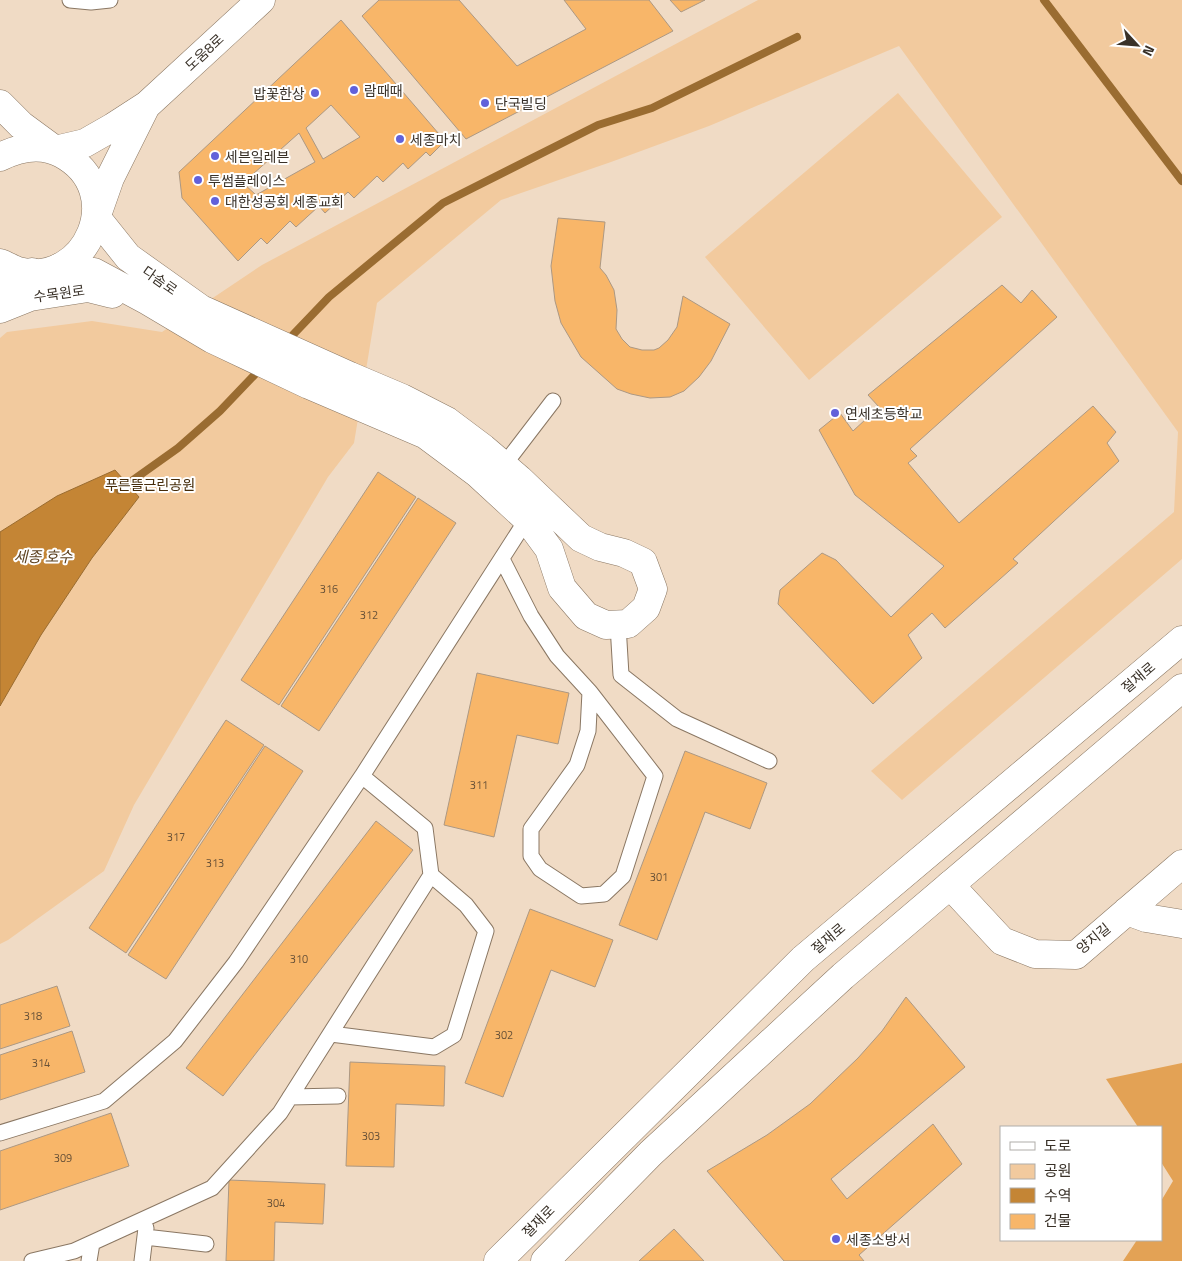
<svg xmlns="http://www.w3.org/2000/svg" width="1182" height="1261" font-family="'Titillium Web','Noto Sans KR',sans-serif">
<style>
.green{fill:#f2ca9e}
.forest{fill:#e3a255}
.water{fill:#c48535;stroke:#9a6c31}
.lines{fill:none;stroke-linecap:round;stroke-linejoin:round}
.stream{stroke:#9a6c31;stroke-width:8}
.building{fill:#f8b669;stroke:#ac9883;fill-rule:evenodd}
.lane-casing{stroke:#8a7763;stroke-width:17}
.street-casing{stroke:#8a7763;stroke-width:29}
.secondary-casing{stroke:#8a7763;stroke-width:29}
.lane{stroke:#fff;stroke-width:15}
.street{stroke:#fff;stroke-width:28}
.secondary{stroke:#fff;stroke-width:28}
.poi-dot{fill:#6261da;stroke:#fff;stroke-width:2}
.labels{text-anchor:middle;dominant-baseline:central;stroke-width:4;stroke-linejoin:round;paint-order:stroke}
.number-label{font-size:11px;fill:#695238}
.street-label{font-size:14px;fill:#393128;stroke:#fff}
.poi-label{font-size:14px;fill:#393128;stroke:#fff;text-anchor:start}
.park-label{font-size:14px;fill:#452b09;stroke:#fff}
.water-label{font-size:15px;font-style:italic;fill:#5d4221;stroke:#fff}
</style>
<rect width="100%" height="100%" fill="#f0dbc5"/>
<path class="green" d="M758,0H1182V559L902,800L871,771L1174,512L1178,432L899,46L709,126L611,162L501,200L377,303L354,443L328,477L134,805L104,871L8,940L0,944V338L7,332L92,321L162,332L262,265Z
M898,93L1002,217L809,380L705,257Z"/>
<path class="forest" d="M1182,1063V1261H1123L1137,1240H1161V1201L1173,1181L1161,1162V1127H1138L1106,1079Z"/>
<path class="water" d="M115,470L139,497L92,558L41,635L0,706V532L57,496Z"/>
<g class="lines">
<path class="stream" d="M1044,0L1182,181
M287,341L329,297L443,203L598,125L652,108L797,37
M119,490L178,448L220,411L262,367"/>
</g>
<path class="building" d="M379,0H459L517,66L586,29L564,0H649L673,31L466,139L362,16Z
M670,0H705L681,12Z
M341,20L445,141L430,156L426,152L408,169L403,163L383,182L377,176L354,198L348,192L325,213L319,206L296,227L290,221L267,244L261,238L238,261L182,198L179,172ZM331,105L360,137L323,159L306,128ZM299,133L315,162L256,195L243,183Z
M558,218L605,222L600,268L606,275L614,290L617,310L616,329L622,339L630,347L642,350H654L659,348L668,340L677,327L683,296L730,324L711,361L699,377L684,391L670,397L650,398L631,394L617,389L581,357L561,323L555,301L551,266Z
M1002,285L1021,303L1032,290L1057,317L910,449L917,456L908,463L959,523L1093,406L1116,432L1107,443L1119,461L1013,559L1018,563L945,628L932,613L908,635L922,658L873,704L778,604L780,590L822,553L836,560L891,617L944,566L855,495L819,430L840,413L853,431L879,407L868,395Z
M378,472L416,497L279,705L241,680Z
M418,498L456,523L319,731L281,706Z
M477,673L569,693L558,744L517,735L494,837L444,825Z
M226,720L264,745L126,953L89,928Z
M265,746L303,771L166,979L128,955Z
M685,751L767,783L750,829L705,812L657,940L619,925Z
M376,821L413,850L223,1096L186,1068Z
M530,909L613,940L595,987L551,970L503,1097L465,1083Z
M57,986L70,1026L0,1049V1005Z
M906,997L965,1067L831,1179L847,1199L933,1124L962,1164L859,1255L864,1261H784L707,1171L767,1135L810,1104L858,1058L882,1031Z
M72,1031L85,1072L0,1100V1055Z
M350,1062L445,1066L444,1106L396,1104L394,1167L346,1166Z
M111,1113L129,1166L0,1210V1151Z
M229,1180L325,1184L323,1224L275,1222L274,1261H226Z
M674,1229L704,1261H639Z"/>
<g class="lines">
<g class="lane-casing">
<path id="lane" d="M70,0L91,2L110,0
M504,465L553,401
M502,559L531,616L557,656L590,692L588,731L577,765L531,829V856L540,869L581,896L604,894L623,876L655,776L590,692
M618,625L621,675L677,719L769,761
M331,1034L434,1047L454,1035L486,931L466,905L431,875
M290,1097L338,1096
M0,1133L104,1101L175,1041L236,962L362,776L527,519
M145,1237L206,1244
M32,1261L74,1251L212,1188L280,1113L431,875L425,828L362,776
M89,1261L92,1243
M142,1261L146,1228"/>
</g>
<g class="street-casing">
<path id="street" d="M0,104L21,125L55,150
M60,267L94,272L148,301L212,339L309,385L426,435L477,473L527,519L549,549L562,588L586,616L606,625L628,624L646,608L653,589L643,562L624,553L600,547L581,538L519,479L483,448L447,421L402,398L350,376L201,309L128,257L96,217
M0,309L30,297L88,288L112,294
M950,885L1002,941L1035,954L1076,955L1182,864
M1127,911L1146,918L1182,924"/>
</g>
<g class="secondary-casing">
<path id="secondary" d="M55,150L85,143L113,127L147,105L261,0
M0,157C20,147 42,143 62,154C130,191 86,289 18,271C12,269 6,265 0,263
M97,215L110,178L145,108
M0,290L32,272
M498,1261L803,959L1182,640
M545,1261L651,1153L843,976L1182,688"/>
</g>
<use href="#lane" class="lane"/>
<use href="#street" class="street"/>
<use href="#secondary" class="secondary"/>
</g>
<g class="poi-dot">
<circle cx="354" cy="90" r="5"/>
<circle cx="315" cy="93" r="5"/>
<circle cx="485" cy="103" r="5"/>
<circle cx="400" cy="139" r="5"/>
<circle cx="215" cy="156" r="5"/>
<circle cx="198" cy="180" r="5"/>
<circle cx="215" cy="201" r="5"/>
<circle cx="835" cy="413" r="5"/>
<circle cx="836" cy="1239" r="5"/>
</g>
<g class="labels">
<g class="number-label">
<text x="329" y="589">316</text>
<text x="369" y="615">312</text>
<text x="479" y="785">311</text>
<text x="176" y="837">317</text>
<text x="215" y="863">313</text>
<text x="659" y="877">301</text>
<text x="299" y="959">310</text>
<text x="33" y="1016">318</text>
<text x="504" y="1035">302</text>
<text x="41" y="1063">314</text>
<text x="371" y="1136">303</text>
<text x="63" y="1158">309</text>
<text x="276" y="1203">304</text>
</g>
<g class="street-label">
<text transform="translate(204 52) rotate(-43)">도움8로</text>
<text transform="translate(160 280) rotate(35)">다솜로</text>
<text transform="translate(59 293) rotate(-8)">수목원로</text>
<text transform="translate(1138 677) rotate(-40)">절재로</text>
<text transform="translate(828 938) rotate(-40)">절재로</text>
<text transform="translate(1093 938) rotate(-39)">양지길</text>
<text transform="translate(538 1221) rotate(-45)">절재로</text>
</g>
<g class="poi-label">
<text x="364" y="90">람때때</text>
<text x="305" y="93" text-anchor="end">밥꽃한상</text>
<text x="495" y="103">단국빌딩</text>
<text x="410" y="139">세종마치</text>
<text x="225" y="156">세븐일레븐</text>
<text x="208" y="180">투썸플레이스</text>
<text x="225" y="201">대한성공회 세종교회</text>
<text x="845" y="413">연세초등학교</text>
<text x="846" y="1239">세종소방서</text>
</g>
<g class="park-label">
<text x="150" y="484">푸른뜰근린공원</text>
</g>
<g class="water-label">
<text x="43" y="556">세종 호수</text>
</g>
</g>
<rect x="1000" y="1126" width="162" height="115" fill="#ffffff" stroke="#b0ada9"/>
<rect x="1010" y="1142" width="25" height="8" fill="#ffffff" stroke="#b0ada9"/>
<text x="1044" y="1151" font-size="15" fill="#393128">도로</text>
<rect x="1010" y="1164" width="25" height="15" fill="#f2ca9e" stroke="#b0ada9"/>
<text x="1044" y="1176" font-size="15" fill="#393128">공원</text>
<rect x="1010" y="1188" width="25" height="15" fill="#c48535" stroke="#b0ada9"/>
<text x="1044" y="1201" font-size="15" fill="#393128">수역</text>
<rect x="1010" y="1214" width="25" height="15" fill="#f8b669" stroke="#b0ada9"/>
<text x="1044" y="1226" font-size="15" fill="#393128">건물</text>
<g transform="translate(1137 45) rotate(116)" stroke="#ffffff" stroke-width="4" paint-order="stroke">
<path d="M0-4L9 19L0 12L-9 19Z" fill="#393128"/>
<text y="-8" font-size="14" font-weight="bold" text-anchor="middle" fill="#393128">N</text>
</g>
</svg>
